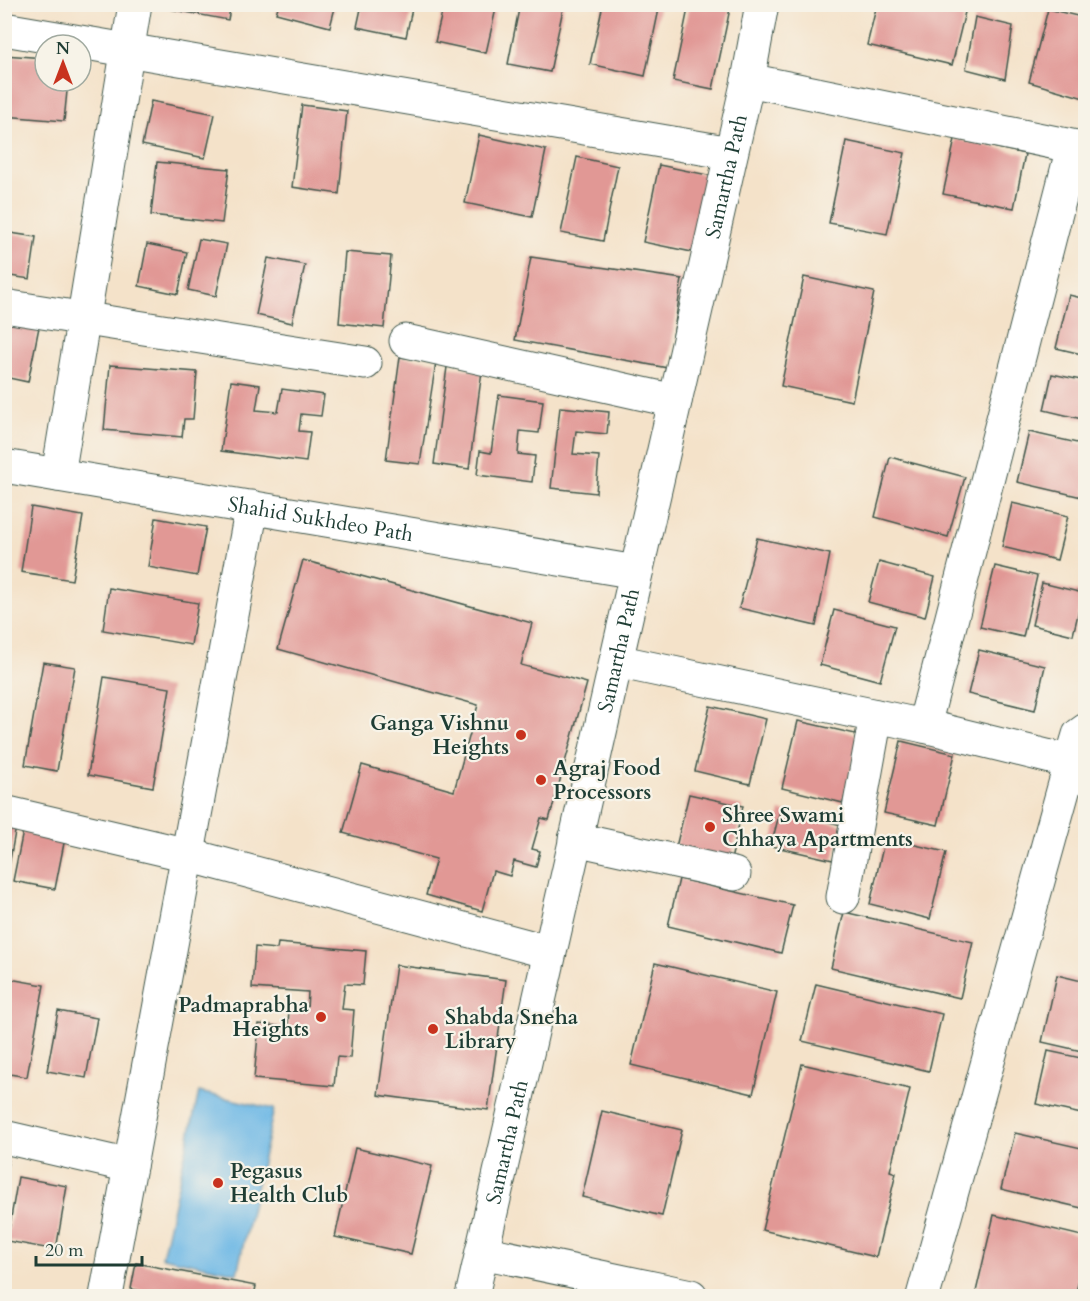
<svg xmlns="http://www.w3.org/2000/svg" width="1090" height="1301" font-family="Cardo,serif">
<style>
.water{fill:#6cb7e5;stroke:#467a8c;stroke-width:1.5}
.building{fill:#e19895}
.lines{fill:none;stroke-linecap:round;stroke-linejoin:round}
.minor-casing{stroke:#3f564a;stroke-width:35}
.minor{stroke:#fff;stroke-width:33}
.poi-dot{fill:#c8321e;stroke:#f7f3e8;stroke-width:2}
.labels{text-anchor:middle;dominant-baseline:central;stroke-width:4.5;stroke-linejoin:round;paint-order:stroke}
.street-label{font-size:21px;fill:#1f3d34;stroke:#f7f3e8}
.poi-label{font-size:21px;font-weight:bold;fill:#1f3d34;stroke:#f7f3e8;text-anchor:start}
</style>
<rect width="100%" height="100%" fill="#f7f3e8"/>
<filter id="ink" filterUnits="userSpaceOnUse"><feTurbulence type="fractalNoise" baseFrequency=".0167" numOctaves="2"/><feDisplacementMap in="SourceGraphic" scale="12" xChannelSelector="R" yChannelSelector="G"/><feConvolveMatrix kernelMatrix="1 2 1 2 8 2 1 2 1" color-interpolation-filters="sRGB"/></filter>
<filter id="wash" filterUnits="userSpaceOnUse"><feTurbulence type="fractalNoise" baseFrequency=".008" numOctaves="4" result="noise"/><feDisplacementMap in="SourceGraphic" scale="24" xChannelSelector="R" yChannelSelector="G"/><feGaussianBlur stdDeviation="1.35" result="paint"/><feColorMatrix in="noise" values="0 0 0 0 0 0 0 0 0 0 0 0 0 0 0 0 0 1.4 0 .05"/><feComposite in="paint" operator="in"/></filter>
<g filter="url(#wash)">
<rect width="100%" height="100%" fill="#f4e2c9"/>
<path class="water" d="M199,1092L274,1109L237,1273L162,1257Z"/>
<g id="blocks">
<path class="building" d="M169,4H231L228,20L169,9Z
M279,4H336L330,27L276,13Z
M362,4H413L406,37L357,27Z
M444,4H497L486,53L435,42Z
M520,4H564L550,72L508,64Z
M603,4H640L659,9L645,76L590,64Z
M689,4H731L713,89L673,81Z
M877,4H967L952,65L867,45Z
M1048,9L1086,18L1084,98L1029,82Z
M975,17L1013,26L1005,79L966,69Z
M4,55L45,58V81H68L64,121L4,116Z
M151,101L215,114L205,158L142,145Z
M302,105L347,111L339,194L292,187Z
M479,135L546,150L532,217L465,203Z
M955,139L1025,154L1014,208L943,194Z
M846,141L905,153L887,234L829,223Z
M577,157L618,166L603,241L561,233Z
M157,162L229,169L222,223L151,215Z
M659,165L713,176L697,253L643,242Z
M4,232L36,237L30,279L4,275Z
M199,239L227,244L216,296L188,290Z
M147,244L187,252L178,294L139,286Z
M345,252L391,256L384,328L339,323Z
M531,257L682,279L668,368L515,340Z
M268,258L305,265L292,323L256,315Z
M804,277L874,292L852,401L781,386Z
M1069,295L1086,299V355L1056,348Z
M4,314L40,322L28,382L4,377Z
M400,357L436,362L420,464L386,460Z
M110,365L197,372L193,419H184L182,437L104,430Z
M447,367L482,371L469,469L434,464Z
M1052,374L1086,381V420L1044,410Z
M231,381L260,385L256,410L278,412L282,389L324,395L321,416L301,414L299,431L310,432L306,462L221,451Z
M499,395L543,401L539,433L520,431L518,454L535,456L532,482L477,475L480,451L491,453Z
M560,407L609,412L607,434L576,431L573,454L599,456L596,493L551,488Z
M1029,432L1086,445V498L1017,482Z
M890,457L965,477L948,537L875,517Z
M1012,503L1068,516L1057,560L1002,547Z
M31,507L83,516L72,580L21,572Z
M156,518L206,527L197,576L148,567Z
M757,538L830,554L816,626L739,608Z
M303,560L532,623L521,665L587,683L549,820L541,818L532,849L540,851L536,867L514,861L510,876L493,871L482,911L426,895L436,859L343,833L362,765L454,791L478,705L278,649Z
M879,562L935,577L925,617L868,602Z
M995,566L1037,576L1023,637L980,627Z
M1042,583L1083,593L1073,635L1032,625Z
M109,588L198,603L191,645L103,630Z
M834,610L895,626L880,681L820,665Z
M979,650L1045,666L1035,710L968,694Z
M43,662L75,667L57,771L25,765Z
M104,677L170,688L153,787L88,775Z
M710,706L766,719L750,784L695,771Z
M798,721L860,735L843,803L782,788Z
M901,741L955,754L938,825L884,813Z
M689,794L743,806L731,860L676,847Z
M780,811L842,825L833,860L771,846Z
M4,819L17,821L6,882H4Z
M23,831L65,838L55,889L13,881Z
M885,838L946,852L930,919L870,904Z
M679,879L793,905L781,953L668,926Z
M844,912L973,942L960,998L831,968Z
M278,943L366,951L363,985L345,984L342,1009L354,1010L350,1058L337,1057L334,1086L254,1079L259,1024L288,1027L289,1008L307,1009L308,992L252,988L255,947L277,949Z
M655,963L777,992L753,1094L631,1065Z
M396,965L506,980L488,1110L378,1095Z
M1057,975L1086,982V1052L1042,1042Z
M4,978L44,985L27,1077L4,1073Z
M816,984L942,1014L929,1071L802,1041Z
M58,1011L97,1018L86,1078L47,1071Z
M1048,1051L1086,1059V1115L1036,1104Z
M802,1064L910,1089L890,1171L896,1173L876,1257L762,1230Z
M602,1111L682,1130L662,1216L582,1197Z
M1015,1133L1086,1149V1209L1001,1189Z
M355,1148L432,1166L411,1254L335,1237Z
M4,1160L8,1161L6,1175H4Z
M18,1177L67,1186L56,1250L7,1241Z
M994,1215L1086,1237V1252L1075,1296H975Z
M136,1263L256,1286L254,1296H160L161,1295L131,1289Z"/>
</g>
</g>
<g filter="url(#ink)">
<use href="#blocks" fill-opacity="0" stroke="#3f564a" stroke-width="1.5"/>
<g class="lines">
<g class="minor-casing">
<g id="minor">
<path d="M4,29L731,153"/>
<path d="M748,80L1086,149"/>
<path d="M4,306L365,363"/>
<path d="M406,341L675,401"/>
<path id="s1" d="M4,466L636,572"/>
<path d="M58,475L135,4"/>
<path d="M616,661L924,726L1071,762"/>
<path d="M924,726L1073,147"/>
<path d="M4,812L188,855L549,952"/>
<path d="M575,839L734,874"/>
<path d="M843,897L876,716"/>
<path d="M4,1137L130,1166"/>
<path d="M482,1252L691,1296"/>
<path d="M106,1296L252,507"/>
<path id="s2" d="M472,1296L748,80L762,4"/>
<path d="M923,1296L1071,762L1079,735L1086,730"/>
</g>
</g>
<use href="#minor" class="minor"/>
</g>
</g>
<g class="poi-dot">
<circle cx="521" cy="735" r="6"/>
<circle cx="541" cy="780" r="6"/>
<circle cx="710" cy="827" r="6"/>
<circle cx="321" cy="1017" r="6"/>
<circle cx="433" cy="1029" r="6"/>
<circle cx="218" cy="1183" r="6"/>
</g>
<g class="labels">
<g class="street-label">
<text stroke="none"><textPath href="#s2" startOffset="1148">Samartha Path</textPath></text>
<text stroke="none"><textPath href="#s1" startOffset="321">Shahid Sukhdeo Path</textPath></text>
<text stroke="none"><textPath href="#s2" startOffset="662">Samartha Path</textPath></text>
<text stroke="none"><textPath href="#s2" startOffset="158">Samartha Path</textPath></text>
</g>
<g class="poi-label">
<text x="509" y="723" text-anchor="end">Ganga Vishnu<tspan x="509" dy="24">Heights</tspan></text>
<text x="553" y="768">Agraj Food<tspan x="553" dy="24">Processors</tspan></text>
<text x="722" y="815">Shree Swami<tspan x="722" dy="24">Chhaya Apartments</tspan></text>
<text x="309" y="1005" text-anchor="end">Padmaprabha<tspan x="309" dy="24">Heights</tspan></text>
<text x="445" y="1017">Shabda Sneha<tspan x="445" dy="24">Library</tspan></text>
<text x="230" y="1171">Pegasus<tspan x="230" dy="24">Health Club</tspan></text>
</g>
</g>
<rect width="1090" height="1301" fill="none" stroke="#f7f3e8" stroke-width="24"/>
<g transform="translate(63 63)"><circle r="28" fill="#f7f3e8" stroke="#a1aaa0" stroke-width="1.5"/>
<path d="M0-4.5L10 22L0 15L-10 22Z" fill="#c8321e"/>
<text y="-9" font-size="16" font-weight="bold" text-anchor="middle" fill="#1f3d34">N</text>
</g>
<path d="M36 1256v9h106v-9" fill="none" stroke="#1f3d34" stroke-width="3"/>
<text x="45" y="1256" font-size="18" fill="#1f3d34" stroke="#f7f3e8" stroke-width="4.5" paint-order="stroke">20 m</text>
</svg>
